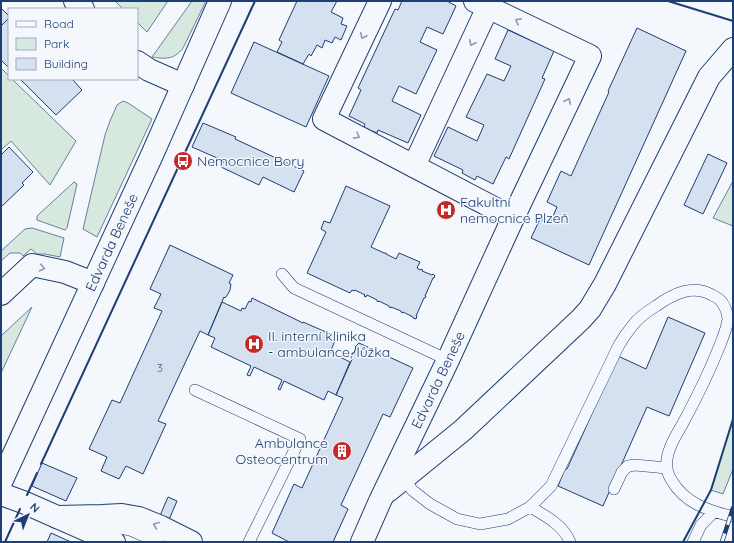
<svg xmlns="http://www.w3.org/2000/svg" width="734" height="543" font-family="Quicksand,sans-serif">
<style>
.green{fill:#d7e8df;stroke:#687fa3}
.building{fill:#d5e0f0;stroke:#1d3f73}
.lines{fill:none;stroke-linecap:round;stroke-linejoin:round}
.lane-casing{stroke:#1d3f73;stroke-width:12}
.street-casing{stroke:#1d3f73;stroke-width:24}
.secondary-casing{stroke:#1d3f73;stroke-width:24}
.lane{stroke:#f4f7fb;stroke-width:11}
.street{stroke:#f4f7fb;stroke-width:22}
.secondary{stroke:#f4f7fb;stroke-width:22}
.rail-casing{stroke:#1d3f73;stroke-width:4.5}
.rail{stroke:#f4f7fb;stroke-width:3;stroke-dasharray:9;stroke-linecap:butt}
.wall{stroke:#1d3f73;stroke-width:2}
.oneway{stroke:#889bb7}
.labels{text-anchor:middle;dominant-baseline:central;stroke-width:3;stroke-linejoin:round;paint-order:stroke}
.number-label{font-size:12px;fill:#4b6792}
.poi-label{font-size:14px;fill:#1d3f73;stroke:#f4f7fb;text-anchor:start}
.street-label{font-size:14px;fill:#1d3f73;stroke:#f4f7fb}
</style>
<rect width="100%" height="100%" fill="#f4f7fb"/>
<path class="green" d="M115,1H168L147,32L137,22V9H123Z
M192,1H206L183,48C174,60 165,59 152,57Z
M1,68L9,76V79H12L76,141L50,185L11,141L1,150Z
M123,101L128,103L152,119L97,237L83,229L105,135L110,121L117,105Z
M733,181V226L713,218Z
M74,182L77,184L67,228L65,230L37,220V216Z
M32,228L64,238L60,257L45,254H37L31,249L23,256L20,253H10L1,261V251L25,229Z
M32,307L1,373V336Z
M733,419V469L723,494L711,490Z"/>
<path class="building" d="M297,1H337L331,12L343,18L341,24L347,26L341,40L335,37L332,43L325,40L322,48L317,45L311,56L309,54L303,64L277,52L282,42L279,40Z
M402,1H447L456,6L443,34L427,27L420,42L437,50L416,94L399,86L392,101L421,115L408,143L378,130L377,133L364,128L365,124L349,116L361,90L358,88L395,9L398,10Z
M1,8L9,16V18L1,26Z
M9,18V68L1,60V26Z
M637,28L686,51L589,265L531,238L540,219L550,223L557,207L547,202L561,171L571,176L609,92L608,91Z
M508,30L554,51L542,78L545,79L509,159L506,157L493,184L477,176L475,180L462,173L463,170L434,156L448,127L477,141L484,125L466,117L487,74L504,81L511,66L495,59Z
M254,42L329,76L306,127L231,93Z
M20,79H72L82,90L56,115Z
M203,123L236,137L235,139L304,171L294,192L263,177L259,185L221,167L224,161L192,147Z
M9,147L33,172L22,183L24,185L1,207V155Z
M708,154L727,163L703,214L684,205Z
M346,186L390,206L371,247L384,253H386V254L396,259L399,253L420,262L417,268L420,270L421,269L423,270L422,271L432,275L433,274L435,276L434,278H433L425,296H426L425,298H424L416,316H417L416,319L413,318V317L403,312V313L401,312V311L391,307V308L389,307V306L379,301L378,302L377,301V300L367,295L366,297L364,296L365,295L355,290L354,291L352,290L350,293L307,273L326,232L321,229L324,221L330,223Z
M170,245L233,275L229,283L231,284L230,290L228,294L225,298L224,297L208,335L200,331L158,421L166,424L143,474L126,466L119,479L101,471L107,457L89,449L112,400L120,403L162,311L154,308L161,294L150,289Z
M252,298L303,323V322L335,336L333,340L335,341L330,352L350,362L336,395L328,391L324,400L284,381L280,390L278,389L282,380L254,367L250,376L247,375L251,366L211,347L215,338L208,335L222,302L241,311L242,308L245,309L249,301L251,302Z
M668,317L705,333L669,416L647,407L603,506L558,486L565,469H567L618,356L646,369Z
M359,343L413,368L390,417L383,414L341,505L348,509L333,542H289L272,533L294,484L302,488L343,398L336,395L353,357L352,356V353H354L356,347H355Z
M42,463L77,478L66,501L32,486Z
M168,497L177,501L168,522L159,518Z
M51,533L71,542H47Z"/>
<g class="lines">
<g class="lane-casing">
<path id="lane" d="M282,274L294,288L448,360
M195,390L300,439L249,542
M404,478L412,490L430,504L457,519L480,524L508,519L530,507L551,486L619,345C623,338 628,331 633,325C639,317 648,311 656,306C673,294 692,284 712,295C714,296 718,298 720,300C724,304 728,313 728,319C727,328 723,337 720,345C709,373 696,399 682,425C675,437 665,453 667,467C667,472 670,478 672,481C685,503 707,510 730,516L733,515
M614,489L622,472L628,466L635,465L667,468
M530,507C546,516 563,525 570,542
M101,524L130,530L158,542
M693,542L701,525L714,512"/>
</g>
<g class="street-casing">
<g id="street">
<path d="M75,1L83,9"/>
<path d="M380,1L324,119L513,218"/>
<path d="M137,62L149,70L183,85"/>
<path d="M414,166L488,7"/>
<path d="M1,294L32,265L65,272L93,283"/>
<path d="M388,491L463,430L581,319L590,309L605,284L709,77L733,49"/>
<path d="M1,494L23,502L114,542"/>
<path d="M57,517L102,516L122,515L139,518L161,527L191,542"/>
<path id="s1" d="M362,542L380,501L448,360L513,218L590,56L475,1"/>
</g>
</g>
<g class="secondary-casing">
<g id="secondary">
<path id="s2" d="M1,482L152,155L220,1"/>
</g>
</g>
<use href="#lane" class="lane"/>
<use href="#street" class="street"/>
<use href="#secondary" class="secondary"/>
<g class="rail-casing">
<path id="rail" d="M722,542L733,508"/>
</g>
<use href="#rail" class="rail"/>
<path class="wall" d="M668,1L733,21
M41,464L255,1
M27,495L37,473
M5,542L20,509
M683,542L711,490L733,419"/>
</g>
<defs><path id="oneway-chevron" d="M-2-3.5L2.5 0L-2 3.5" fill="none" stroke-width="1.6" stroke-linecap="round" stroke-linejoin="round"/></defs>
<g class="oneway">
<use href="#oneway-chevron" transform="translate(518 21) rotate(-154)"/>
<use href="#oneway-chevron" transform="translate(363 36) rotate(116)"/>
<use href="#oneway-chevron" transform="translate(472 43) rotate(115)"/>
<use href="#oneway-chevron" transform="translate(568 101) rotate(-65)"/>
<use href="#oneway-chevron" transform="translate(357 136) rotate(28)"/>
<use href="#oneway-chevron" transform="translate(42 268) rotate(12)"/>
<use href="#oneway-chevron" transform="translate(156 525) rotate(-157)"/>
</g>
<defs>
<g id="bus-disc" transform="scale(1)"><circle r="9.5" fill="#c62828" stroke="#f4f7fb"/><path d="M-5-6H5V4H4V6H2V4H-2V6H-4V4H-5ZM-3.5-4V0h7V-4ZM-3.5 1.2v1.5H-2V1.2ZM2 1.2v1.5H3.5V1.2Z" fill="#fff"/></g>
<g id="hospital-disc" transform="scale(1)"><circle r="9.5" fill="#c62828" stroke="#f4f7fb"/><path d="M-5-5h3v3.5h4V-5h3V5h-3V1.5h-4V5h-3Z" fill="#fff"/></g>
<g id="building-disc" transform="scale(1)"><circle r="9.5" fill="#c62828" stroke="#f4f7fb"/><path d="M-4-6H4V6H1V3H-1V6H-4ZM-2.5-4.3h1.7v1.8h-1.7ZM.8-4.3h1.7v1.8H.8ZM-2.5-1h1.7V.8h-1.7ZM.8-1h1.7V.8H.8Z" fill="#fff"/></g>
</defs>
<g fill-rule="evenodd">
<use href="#bus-disc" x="183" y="161"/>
<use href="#hospital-disc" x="446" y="210"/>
<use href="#hospital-disc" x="254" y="344"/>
<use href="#building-disc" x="342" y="451"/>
</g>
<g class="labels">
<g class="number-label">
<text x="160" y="367">3</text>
</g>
<g class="poi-label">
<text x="197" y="161">Nemocnice Bory</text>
<text x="460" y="202">Fakultní<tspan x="460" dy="16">nemocnice Plzeň</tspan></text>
<text x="268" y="336">II. interní klinika<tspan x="268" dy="16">- ambulance, lůžka</tspan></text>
<text x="328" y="443" text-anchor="end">Ambulance<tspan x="328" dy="16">Osteocentrum</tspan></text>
</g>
<g class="street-label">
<text stroke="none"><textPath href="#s2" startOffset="264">Edvarda Beneše</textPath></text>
<text stroke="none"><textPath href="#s1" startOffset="179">Edvarda Beneše</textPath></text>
</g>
</g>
<rect width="734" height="543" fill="none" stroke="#1d3f73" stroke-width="4"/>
<rect x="8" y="8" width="130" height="72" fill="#f4f7fb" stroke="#9eadc5"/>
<rect x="16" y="21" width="20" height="6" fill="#f4f7fb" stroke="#9eadc5"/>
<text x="44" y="28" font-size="12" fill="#1d3f73">Road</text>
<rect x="16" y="38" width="20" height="12" fill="#d7e8df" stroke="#9eadc5"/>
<text x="44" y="48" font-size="12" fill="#1d3f73">Park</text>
<rect x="16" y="58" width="20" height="12" fill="#d5e0f0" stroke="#9eadc5"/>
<text x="44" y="68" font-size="12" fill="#1d3f73">Building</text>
<g transform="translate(28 515) rotate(43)" stroke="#f4f7fb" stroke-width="3" paint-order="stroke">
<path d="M0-3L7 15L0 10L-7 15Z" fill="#1d3f73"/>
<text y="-6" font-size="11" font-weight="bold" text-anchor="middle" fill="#1d3f73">N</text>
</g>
</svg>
